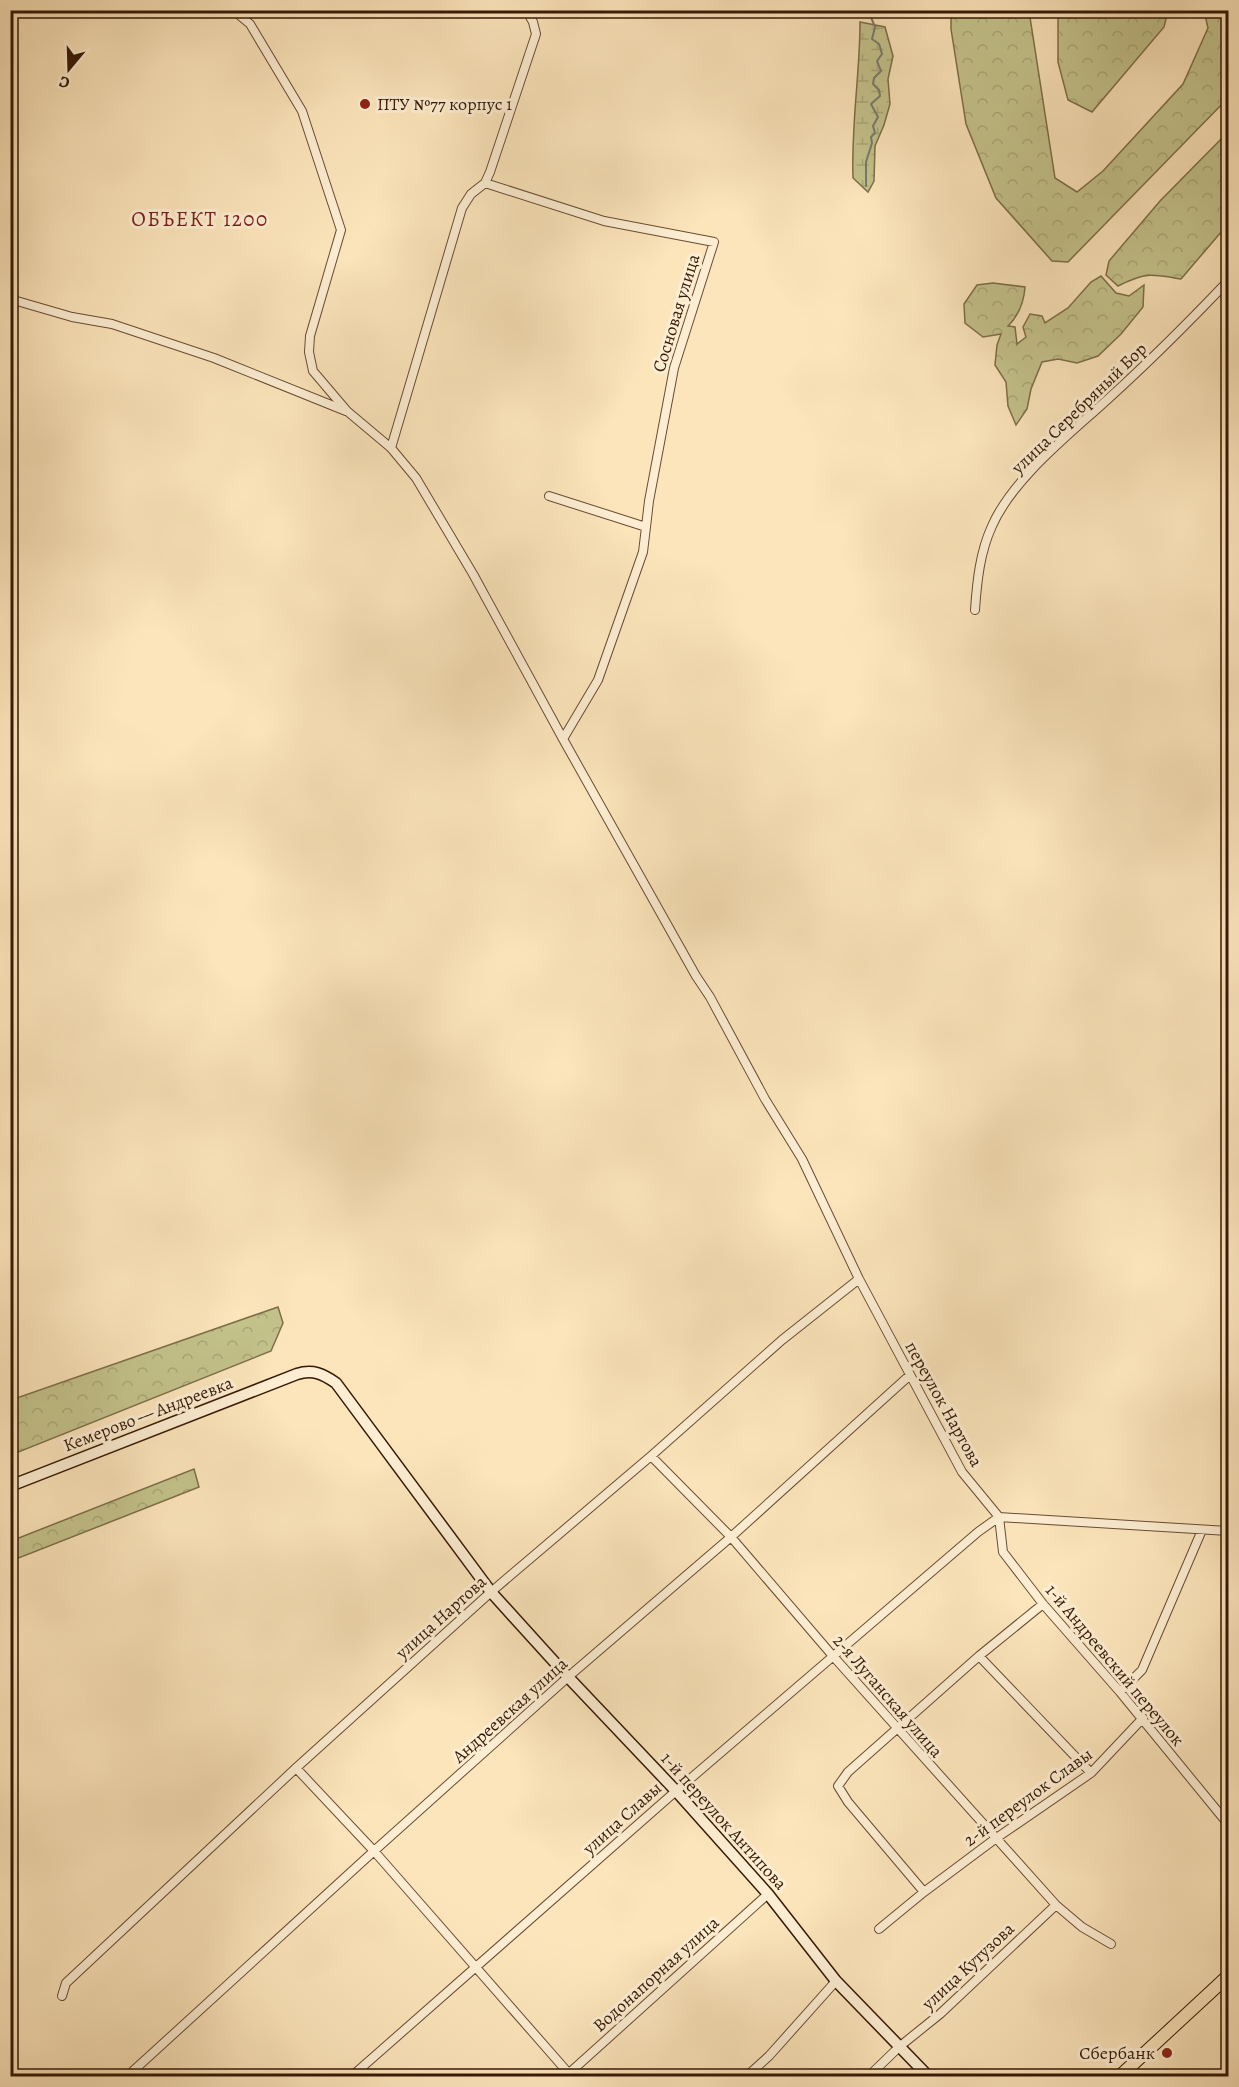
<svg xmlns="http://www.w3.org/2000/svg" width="1239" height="2087" font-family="Alegreya,serif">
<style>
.forest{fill:url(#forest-crowns);stroke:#7d6e48;stroke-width:1.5}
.wetland{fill:url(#wetland-marsh);stroke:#7d6e48;stroke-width:1.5}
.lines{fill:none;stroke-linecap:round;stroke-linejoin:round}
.stream{stroke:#767c6f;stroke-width:2}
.street-casing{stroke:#684c32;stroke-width:10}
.secondary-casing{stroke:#361904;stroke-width:13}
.primary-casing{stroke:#361904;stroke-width:14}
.street{stroke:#fdeed3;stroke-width:8}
.secondary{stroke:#fdeed3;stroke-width:10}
.primary{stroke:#fce5bb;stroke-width:12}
.poi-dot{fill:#8f2418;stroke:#fdeed3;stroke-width:2}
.labels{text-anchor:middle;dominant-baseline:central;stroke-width:6;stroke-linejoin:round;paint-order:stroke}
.poi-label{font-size:18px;fill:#361904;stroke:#fdeed3;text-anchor:start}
.street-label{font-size:18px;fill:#361904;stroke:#fdeed3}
.quarter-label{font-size:21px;letter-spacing:1.5px;fill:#7a1f14;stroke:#fdeed3}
</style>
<defs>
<pattern id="forest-crowns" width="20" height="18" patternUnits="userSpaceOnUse" patternTransform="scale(1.5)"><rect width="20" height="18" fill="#c4c38c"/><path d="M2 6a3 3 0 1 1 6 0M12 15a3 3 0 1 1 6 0" fill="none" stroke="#a9a777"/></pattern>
<pattern id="wetland-marsh" width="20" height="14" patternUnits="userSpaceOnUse" patternTransform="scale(1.5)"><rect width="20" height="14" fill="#c4c38c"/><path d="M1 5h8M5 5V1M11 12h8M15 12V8" fill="none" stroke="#a9a777"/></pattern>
</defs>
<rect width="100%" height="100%" fill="#fce5bb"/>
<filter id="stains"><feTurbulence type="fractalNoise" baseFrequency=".00333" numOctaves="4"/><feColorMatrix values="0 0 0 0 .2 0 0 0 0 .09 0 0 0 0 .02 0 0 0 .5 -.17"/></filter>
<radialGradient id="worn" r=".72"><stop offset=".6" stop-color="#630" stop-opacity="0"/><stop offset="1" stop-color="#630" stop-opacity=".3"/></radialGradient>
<path class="forest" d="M951,11H1029L1055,178L1077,192L1103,171L1183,84L1208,28L1204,11H1228V98L1068,262L1052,261L996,198L966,124L951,29Z
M1058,11H1168L1164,27L1092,112L1068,100L1058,62Z
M1228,132V224L1181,279C1151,274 1146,272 1118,286L1106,275L1109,261L1160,201Z
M1101,276L1116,293L1129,296L1144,285L1143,307L1121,334L1098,356L1077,363L1058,359L1042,362L1031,389L1027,409L1016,425L1008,406L1006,382L995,365L997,345L1001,334L983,337L965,323L964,304L977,285L993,283L1025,287C1024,302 1019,315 1008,326L1015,327L1017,344L1026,337L1023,327L1030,314L1042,316L1045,323L1068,308L1091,282Z
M278,1307L283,1323L271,1351L11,1455V1400Z
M194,1469L199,1487L11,1561V1541Z"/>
<path class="wetland" d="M860,22L885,27L893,56L888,79L890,104L884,125L875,146L874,181L868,192L853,178C851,125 860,74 860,22Z"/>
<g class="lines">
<path class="stream" d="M866,186V162L872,143L871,137L875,133L873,126L878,117L871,104L880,96L879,90L873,84L874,78L881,71L877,61L882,54L879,44L872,39L875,27L868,10"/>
<g class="street-casing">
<path id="street" d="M233,10L250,24L302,111L341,230L310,336L309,352L313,371L347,411L391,448L416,478L473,574L563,739L696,976L710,997L765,1099L802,1159L859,1279L962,1472L999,1517L1228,1531
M485,183L604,221L714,242L674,368L649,501L646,527L549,496
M10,299L72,317L112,324L214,358L346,411
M391,448L462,208L471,194L485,183L490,172L536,34L533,22L526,10
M975,610C977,581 980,552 992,526C1013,478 1070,434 1108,399C1150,361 1189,322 1228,281
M563,739L598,680L643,552L646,527
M651,1456L731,1537L832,1655L1056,1905L1082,1927L1111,1944
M979,1656L1091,1773
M1120,1692L1142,1670L1202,1530
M296,1768L374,1851L571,2076
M924,1892L848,1802L838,1786L848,1772L979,1656L1043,1604
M879,1929L924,1892L995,1839L1091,1773L1143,1718
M62,1996L66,1983L296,1768L491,1592L651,1456L782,1340L859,1279
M133,2071L374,1851L568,1677L731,1537L910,1375
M352,2076L676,1791L978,1532L999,1517L1003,1552L1043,1604L1120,1692L1228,1824
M566,2076L768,1894
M747,2076L769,2056L836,1981
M869,2076L899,2047L940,2014L1056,1905"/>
</g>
<g class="secondary-casing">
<path id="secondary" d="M10,1486L297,1374C313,1369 323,1374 336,1383L491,1592L568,1677L676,1791L768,1894L836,1981L928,2076"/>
</g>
<g class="primary-casing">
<path id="primary" d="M1120,2076L1228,1976"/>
</g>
<use href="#street" class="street"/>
<use href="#secondary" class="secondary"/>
<use href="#primary" class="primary"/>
</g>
<g class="poi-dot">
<circle cx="365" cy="104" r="6"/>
<circle cx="1167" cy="2053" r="6"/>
</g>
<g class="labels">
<g class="poi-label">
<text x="377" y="104">ПТУ №77 корпус 1</text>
<text x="1155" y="2053" text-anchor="end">Сбербанк</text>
</g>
<g class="street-label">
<text transform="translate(676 313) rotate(-73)">Сосновая улица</text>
<text transform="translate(1079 408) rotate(-44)">улица Серебряный Бор</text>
<text transform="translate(944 1404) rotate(61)">переулок Нартова</text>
<text transform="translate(148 1414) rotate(-21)">Кемерово — Андреевка</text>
<text transform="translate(441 1617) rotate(-42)">улица Нартова</text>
<text transform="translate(1115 1665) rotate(50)">1-й Андреевский переулок</text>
<text transform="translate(888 1696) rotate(49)">2-я Луганская улица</text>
<text transform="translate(510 1710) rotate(-42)">Андреевская улица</text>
<text transform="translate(1028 1797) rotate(-36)">2-й переулок Славы</text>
<text transform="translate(622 1818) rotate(-42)">улица Славы</text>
<text transform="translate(724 1821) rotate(48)">1-й переулок Антипова</text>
<text transform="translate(968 1966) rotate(-43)">улица Кутузова</text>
<text transform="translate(656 1974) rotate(-42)">Водонапорная улица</text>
</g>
<g class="quarter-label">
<text x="200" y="219">ОБЪЕКТ 1200</text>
</g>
</g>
<rect width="1239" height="2087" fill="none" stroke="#fce5bb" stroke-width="36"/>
<rect x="12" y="12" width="1215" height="2063" fill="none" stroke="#361904" stroke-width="3"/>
<rect x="18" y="18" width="1203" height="2051" fill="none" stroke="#361904" stroke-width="1.5"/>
<g transform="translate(69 69) rotate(199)" stroke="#fdeed3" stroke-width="4.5" paint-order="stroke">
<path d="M0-4.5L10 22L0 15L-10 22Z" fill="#361904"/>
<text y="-9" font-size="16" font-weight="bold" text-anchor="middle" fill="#361904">С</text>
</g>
<rect width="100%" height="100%" filter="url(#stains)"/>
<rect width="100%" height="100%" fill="url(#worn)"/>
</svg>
